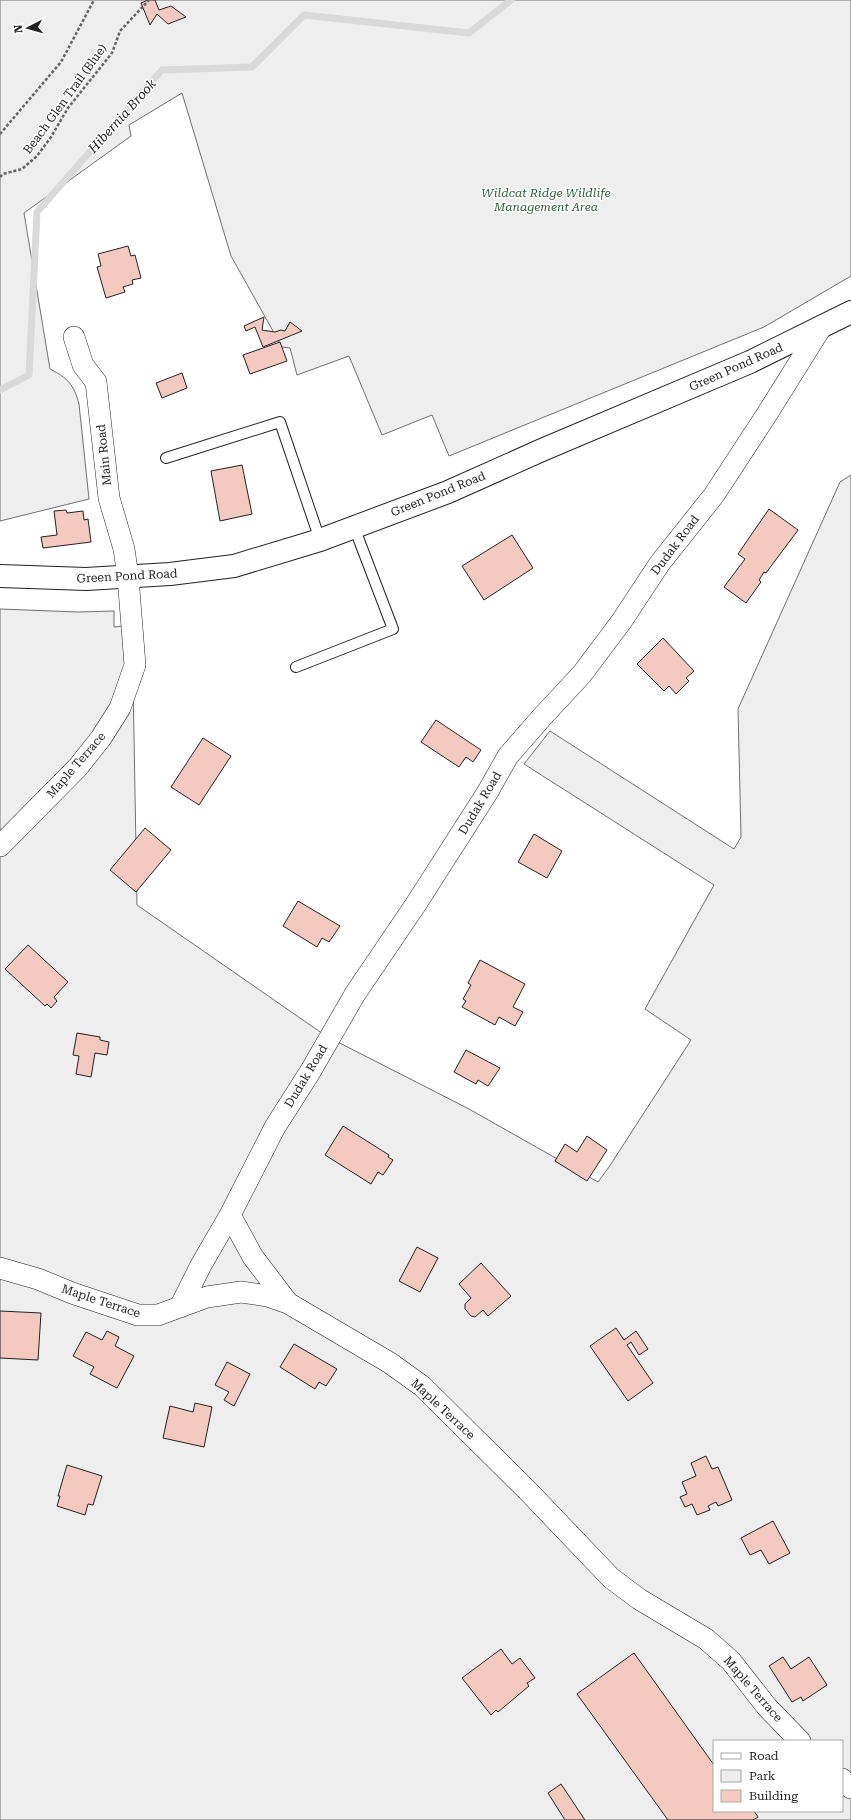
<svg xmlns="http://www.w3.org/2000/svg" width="851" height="1820" font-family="'Roboto Serif',serif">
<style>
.green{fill:#eee;stroke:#6f6f6f;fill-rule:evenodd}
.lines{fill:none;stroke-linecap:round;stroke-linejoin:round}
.stream{stroke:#d9d9d9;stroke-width:7}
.building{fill:#f3c9c0;stroke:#222}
.service-casing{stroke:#222;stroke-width:12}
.minor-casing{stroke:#222;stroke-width:22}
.primary-casing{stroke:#222;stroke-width:24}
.path{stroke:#646464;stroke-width:2.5;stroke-dasharray:3 2;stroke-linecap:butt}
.service{stroke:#fff;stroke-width:10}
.minor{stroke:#fff;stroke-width:21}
.primary{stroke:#fff;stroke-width:22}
.labels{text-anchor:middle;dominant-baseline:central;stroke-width:3;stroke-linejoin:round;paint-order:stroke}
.street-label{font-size:12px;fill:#222;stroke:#fff}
.park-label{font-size:12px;font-style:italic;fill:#2f5e38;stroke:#fff}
.water-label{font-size:13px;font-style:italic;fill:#222;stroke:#fff}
</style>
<rect width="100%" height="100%" fill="#fff"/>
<path class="green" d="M0,0H851V276L764,327L449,456L432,415L382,435L349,356L297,375L290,348L282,347L231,256L182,93L129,125L131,136L24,213L50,369C68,378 74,385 79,404L89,499L0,521Z
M851,475V1820H0V609L78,612L114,611V627L132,625L137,905L326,1036L469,1109L598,1182L609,1167L691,1040L645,1009L714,885L524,764L550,731L734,849L741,837L738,709L840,482ZM714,1741H842V1811H714Z"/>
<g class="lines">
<path class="stream" d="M0,390L29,375L37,212L162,70L252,67L304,15L469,33L511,0"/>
</g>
<path class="building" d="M148,0H155L159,10L171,6L186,17L168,24L157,14L150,25L141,3Z
M128,246L131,256L135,255L141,278L132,280L133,284L123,287L125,292L106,298L97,267L101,266L98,254Z
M264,317L262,330L275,332L281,330L285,331L290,322L302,331L263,347L255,327L246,331L244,326Z
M280,342L287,361L250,374L243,355Z
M182,373L187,388L162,398L156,383Z
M242,465L252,514L220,521L211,471Z
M769,509L798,530L766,573L764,572L759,580L761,582L746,603L724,587L745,559L738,554Z
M66,510L67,513L83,511L84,520L88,519L91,542L43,548L41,537L57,535L54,511Z
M512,535L533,568L484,600L462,566Z
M663,638L694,671L686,678L689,681L676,694L669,686L664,691L637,664Z
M436,720L481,750L473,762L466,757L459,767L421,742Z
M203,738L231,756L199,805L171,787Z
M145,828L171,850L136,892L110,870Z
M534,834L562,851L547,878L518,862Z
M298,901L340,926L329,942L322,938L317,947L283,926Z
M28,945L68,982L54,997L57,1001L51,1008L47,1004L45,1006L5,969Z
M480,960L525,984L513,1007L523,1012L515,1026L499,1017L495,1025L462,1007L466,1001L463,999L471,985L468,983Z
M77,1033L100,1037V1040L109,1042L107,1055L95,1053L91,1077L76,1074L79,1056L73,1055Z
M466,1050L500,1068L488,1086L478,1080L476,1084L454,1072Z
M343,1126L389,1155L388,1157L393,1160L383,1175L378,1172L371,1184L325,1155Z
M587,1136L607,1150L587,1181L555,1161L565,1144L577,1152Z
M417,1247L438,1258L420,1292L399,1281Z
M481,1263L511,1296L488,1316L483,1310L475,1317L471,1316L465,1309V1304L471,1298L459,1284Z
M0,1311L41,1313L38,1360L0,1358Z
M616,1328L624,1340L636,1331L648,1349L639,1355L631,1342L627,1345L653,1383L628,1401L590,1346Z
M107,1331L119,1337L115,1346L134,1356L117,1388L90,1374L94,1367L73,1356L86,1332L102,1340Z
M294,1344L337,1369L326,1386L319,1382L315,1389L280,1367Z
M227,1362L250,1374L234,1406L224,1400L229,1392L215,1385Z
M195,1403L212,1407L204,1447L163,1438L170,1406L193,1412Z
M706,1456L712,1469L718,1467L732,1500L718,1506L716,1502L708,1506L710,1510L697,1515L692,1504L685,1507L680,1497L687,1494L682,1482L696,1476L691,1463Z
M67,1465L102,1476L93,1505L88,1504L85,1515L57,1506L60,1496H58Z
M773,1521L790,1553L769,1564L761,1550L750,1555L741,1538Z
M501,1649L512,1664L520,1658L535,1678L527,1683L529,1686L498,1712L496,1710L491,1715L462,1678Z
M634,1653L714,1765V1811H754L758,1817L753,1820H668L577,1694Z
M783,1657L791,1669L809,1657L827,1685L803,1701L801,1697L792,1702L769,1666Z
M561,1784L585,1820H565L548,1793Z"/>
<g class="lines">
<g class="service-casing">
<path id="service" d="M166,458L280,422L320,540
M296,667L393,629L354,527"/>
</g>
<g class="minor-casing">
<path id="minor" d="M0,846L78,767L101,738L120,708L135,665L128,577L124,549L109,498L96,382L83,365L74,337
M230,1215L253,1257L288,1303
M0,1268L38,1279L72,1293L138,1315H158L207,1297L241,1292L268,1296L288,1303L390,1363L422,1386L527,1490L611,1578L639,1599L706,1639L731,1661L767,1707L800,1741
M180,1307L201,1265L230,1215L275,1127L310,1072L355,994L416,904L487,793L508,756L542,717L582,674L621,622L660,563L714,495L767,414L822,326
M842,1779L851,1788"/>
</g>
<g class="primary-casing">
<path id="primary" d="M0,576L86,579L170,574L234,566L320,540L448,492L542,450L750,362L851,312"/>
</g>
<path class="path" d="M0,134L61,62L94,0
M0,177L3,174L22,169L37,156L51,137L68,108L112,53L120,31L149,0"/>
<use href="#service" class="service"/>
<use href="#minor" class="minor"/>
<use href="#primary" class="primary"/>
</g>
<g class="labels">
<g class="street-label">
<text transform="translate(65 99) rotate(-54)">Beach Glen Trail (Blue)</text>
<text transform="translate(736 367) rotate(-24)">Green Pond Road</text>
<text transform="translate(104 455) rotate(-96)">Main Road</text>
<text transform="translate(438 494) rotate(-22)">Green Pond Road</text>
<text transform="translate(675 545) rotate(-53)">Dudak Road</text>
<text transform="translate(127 576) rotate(-3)">Green Pond Road</text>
<text transform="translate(76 765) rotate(-49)">Maple Terrace</text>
<text transform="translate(480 803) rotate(-59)">Dudak Road</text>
<text transform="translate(306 1076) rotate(-59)">Dudak Road</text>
<text transform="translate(101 1301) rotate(18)">Maple Terrace</text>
<text transform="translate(443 1409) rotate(43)">Maple Terrace</text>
<text transform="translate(753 1689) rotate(49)">Maple Terrace</text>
</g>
<g class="park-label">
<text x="546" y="193">Wildcat Ridge Wildlife<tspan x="546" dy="14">Management Area</tspan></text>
</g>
<g class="water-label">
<text transform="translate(122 116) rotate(-48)">Hibernia Brook</text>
</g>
</g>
<rect x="713" y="1740" width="130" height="72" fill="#ffffff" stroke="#a7a7a7"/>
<rect x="721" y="1753" width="20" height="6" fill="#ffffff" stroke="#a7a7a7"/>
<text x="749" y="1760" font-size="12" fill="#222222">Road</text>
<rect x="721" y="1770" width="20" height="12" fill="#eeeeee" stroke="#a7a7a7"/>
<text x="749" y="1780" font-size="12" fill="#222222">Park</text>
<rect x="721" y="1790" width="20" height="12" fill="#f3c9c0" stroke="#a7a7a7"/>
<text x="749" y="1800" font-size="12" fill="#222222">Building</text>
<g transform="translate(28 28) rotate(264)" stroke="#ffffff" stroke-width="3" paint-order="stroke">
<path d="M0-3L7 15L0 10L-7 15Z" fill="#222222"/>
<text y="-6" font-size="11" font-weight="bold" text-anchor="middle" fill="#222222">N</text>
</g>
</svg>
